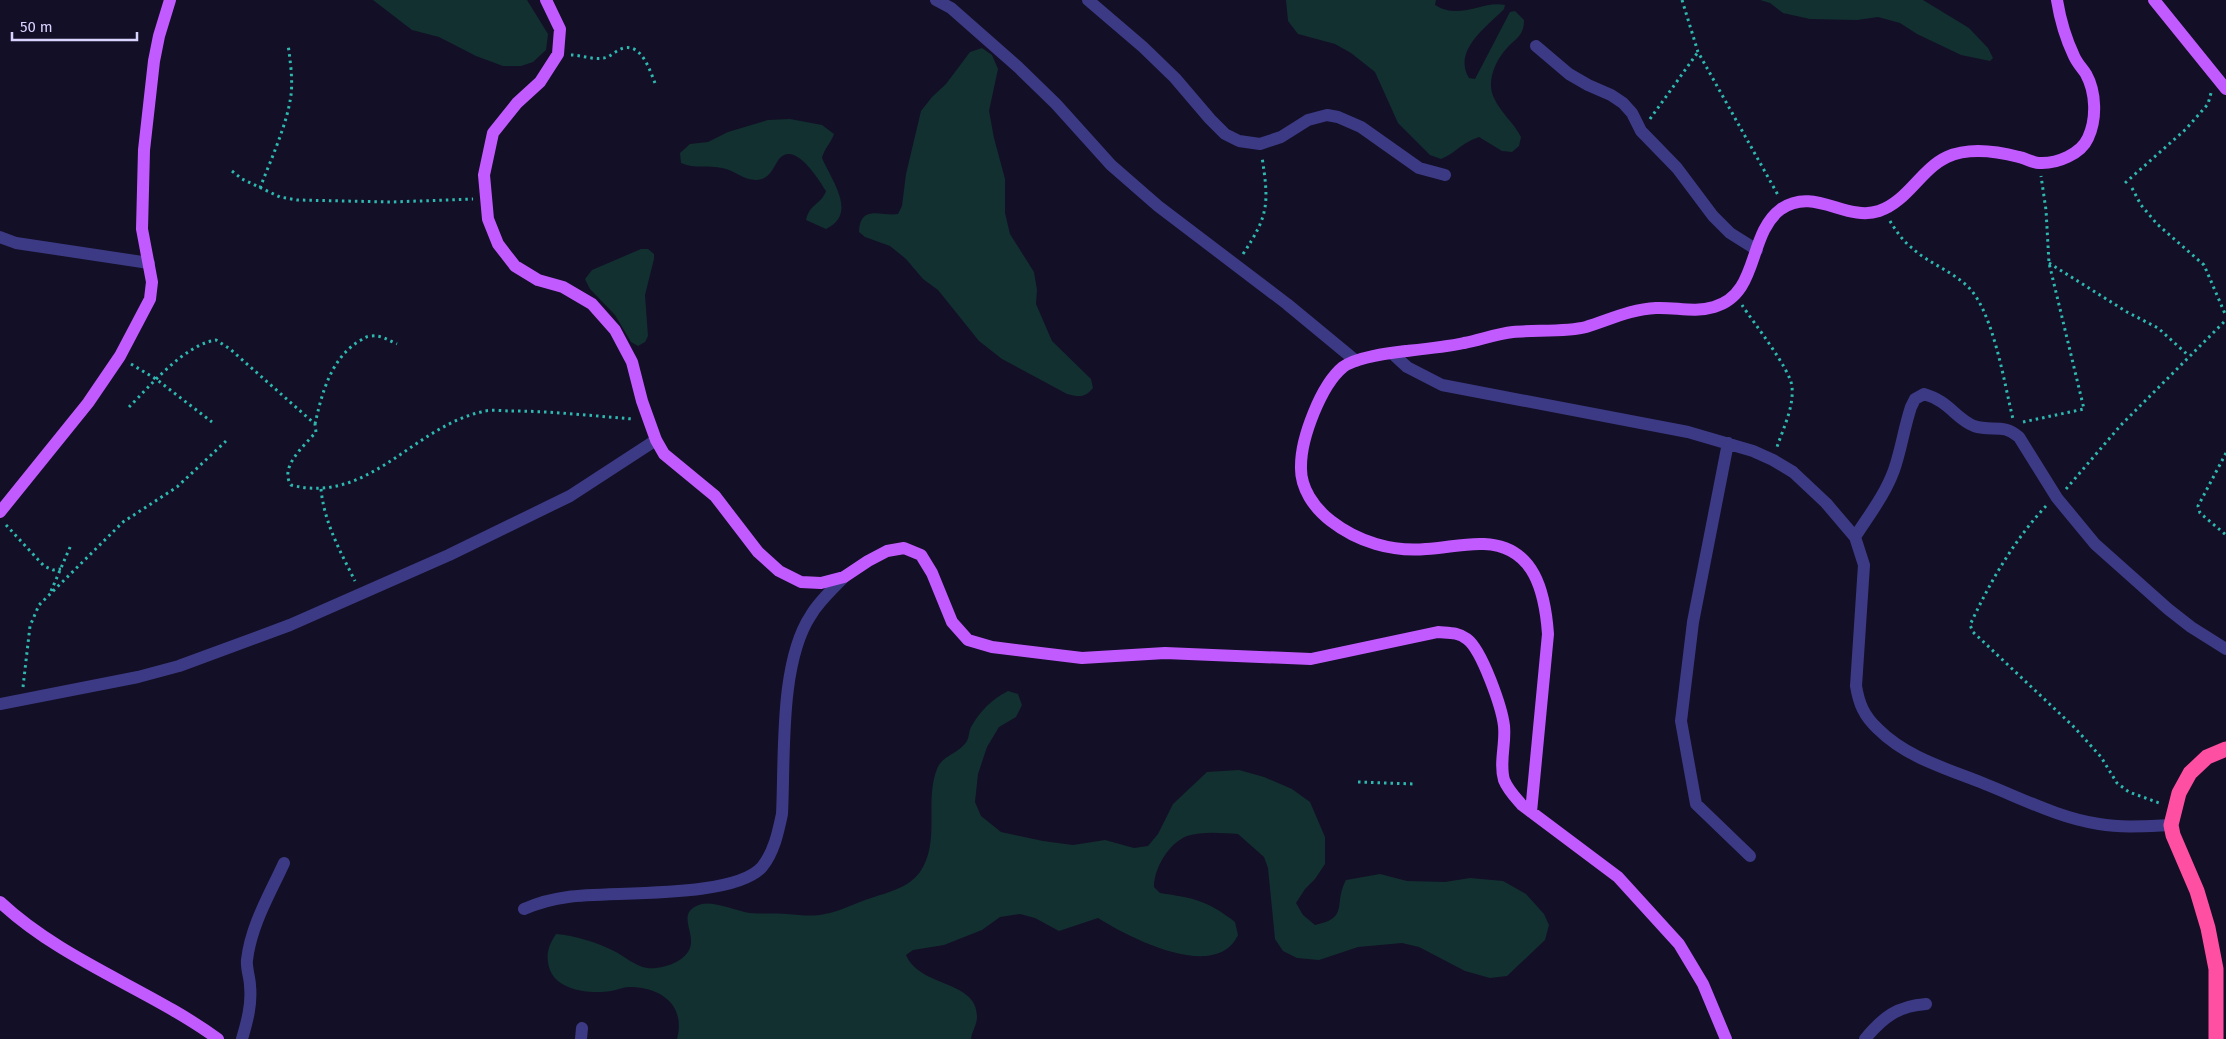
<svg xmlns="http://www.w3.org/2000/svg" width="2226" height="1039" font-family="'Fira Sans',sans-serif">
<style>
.green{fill:#12302f}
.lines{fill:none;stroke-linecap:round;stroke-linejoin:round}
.path{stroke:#2fb8b0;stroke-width:3;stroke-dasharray:2.5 4;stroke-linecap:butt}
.minor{stroke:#3d3a85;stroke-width:12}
.major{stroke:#c25bff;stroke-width:12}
.highway{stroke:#ff4fa3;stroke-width:15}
</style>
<rect width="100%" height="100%" fill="#130f26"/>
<path class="green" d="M373,0H527L548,34L546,50L533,62L521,66H503L476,56L439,37L412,30Z
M1286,0H1436L1435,5C1461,21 1482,0 1505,5L1504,9C1488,26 1452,50 1469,78L1475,79L1510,12L1515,11L1524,20C1524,36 1516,38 1507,48C1495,61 1486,82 1494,98C1501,113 1514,123 1521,137L1519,146L1512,152L1502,151L1479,137C1461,143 1456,153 1441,159L1430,155L1398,123L1375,72L1351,53L1335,44L1298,34L1288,21Z
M1760,0H1923L1969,28L1988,48L1993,58L1990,61L1961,55L1917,34L1900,23L1878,17L1857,20L1810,19L1783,13L1770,3Z
M982,48L992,55L998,69L989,111L994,138L1005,179V213L1010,234L1034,272L1037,290L1036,304L1052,341L1091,379L1093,388C1085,398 1079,397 1067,394L1002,359L979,341L938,290L923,279L906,259L890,246L865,237L859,232C860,203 883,217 898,214L902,206L906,174L921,111L932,97L946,84L970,52Z
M790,119L822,125L834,134C831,143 824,149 822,158C832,181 858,214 826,229L806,220C810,203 821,205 826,191C819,180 795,140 779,159C774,166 771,176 762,179C748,184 735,170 722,168C709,165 694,169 681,163L680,153L690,144L708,142L728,132L768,120Z
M641,249H648L654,254V259L645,295L648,336L645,342L638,346L631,342L615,315L590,289L585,279L592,270Z
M1008,691L1018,694L1022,705L1016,717L999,727L987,747L978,774L975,802L981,816L1001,832L1043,841L1073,845L1105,840L1134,848L1148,846L1158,834L1173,804L1207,772L1239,770L1264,777L1292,789L1310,802L1325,837V864L1315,879L1305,889L1296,903L1303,915L1315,925C1350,918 1333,904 1346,880L1380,874L1407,881L1445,882L1470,878L1503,881L1526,894L1544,914L1549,925L1545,940L1507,976L1490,978L1465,971L1419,947L1402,943L1358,947L1319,960L1297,958L1283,951L1275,939L1268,868L1264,857L1238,834C1222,833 1203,831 1187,836C1169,843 1154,868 1154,887L1160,893C1193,898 1207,900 1235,922L1238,935C1216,983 1128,937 1098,918L1059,931L1035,918L1020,914L1000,917L982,930L944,945L913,950L906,955C920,988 978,980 977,1017C977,1024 972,1032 971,1039H677C686,1005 661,987 629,987C623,987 617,990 611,991C591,994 558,991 550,970C545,956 548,946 556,934C574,935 598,943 614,951C624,956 635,966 647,968C663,970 692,960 691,941C691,926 678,911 702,904C713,901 737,911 750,913C762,914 775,913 787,914C800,915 812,917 825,914C841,911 855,903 871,898C889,892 908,888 920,872C941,841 924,802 937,769C942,755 959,754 967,741C969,737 969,731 971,727C980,711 992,699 1008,691Z"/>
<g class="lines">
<path class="path" d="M1682,0L1698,52L1778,195
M571,55C581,55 593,60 603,58C610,58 617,49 624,48C642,44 650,71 655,83
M1650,119L1698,52
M232,171L242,179L280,197L297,200L392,202L473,199
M2125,183L2186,129L2208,104L2211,93
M260,188C271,159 287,125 291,95C293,78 290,60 288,44
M2132,188L2141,205L2157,224L2204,265L2226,316
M1890,221C1896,231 1903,241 1912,248C1927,262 1949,270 1965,284C1993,307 2004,383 2013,419
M1243,254C1269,215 1269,203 1262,157
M2049,263L2127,312L2158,328L2189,356
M1742,305C1753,322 1791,370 1792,387C1794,407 1783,429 1777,447
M131,364L156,379L212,422
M129,407C151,385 184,345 216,340L230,349L315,424L316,432C304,446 279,467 291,485C368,505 412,428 481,412C490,409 502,411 511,411C552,411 593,416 633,419
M2023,422L2084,409L2049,263L2046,210L2041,176
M315,424C322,393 331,357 361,340C364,338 367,336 371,336C381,335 388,340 397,344
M2226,453L2198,506L2200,513L2226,535
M321,489C324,522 340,551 355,581
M2066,489L2121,425L2226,320
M2046,506C2014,540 1990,582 1970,625L1973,632L2075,728L2101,757L2117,783L2129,792L2162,804
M6,525L44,566L53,570L61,569
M51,591L71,545
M23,687L30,626L39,605L123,522L177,487L226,441
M1358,782L1414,784"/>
<path class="minor" d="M936,0L951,8L1018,67L1056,104L1111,165L1158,206L1287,304L1356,361
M1088,0L1143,47L1175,78L1210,119L1225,134L1239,141L1260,144L1281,137L1308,120L1327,115L1338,117L1361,127L1419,168L1445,175
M1536,46L1569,74L1588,85L1611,95L1623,103L1632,113L1641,131L1677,168L1713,216L1730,233L1757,250
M0,237L16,243L149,263
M1392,353L1407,367L1442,385L1688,432L1753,451L1773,460L1793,472L1826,503L1855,537L1864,565L1856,686C1859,704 1864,716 1878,729C1907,758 1948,769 1985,784C2023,799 2059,818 2099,824C2123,828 2147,826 2171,825
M1728,443L1693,622L1681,721L1696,804L1750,856
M1855,537C1869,515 1885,495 1894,470C1901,450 1904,428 1911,407L1915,399L1924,394C1949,401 1956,419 1974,426C1992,432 2003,423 2019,437L2057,498L2095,544L2168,609L2191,627L2226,649
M0,704L138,677L179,666L290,625L449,555L570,496L656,440
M524,909C538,903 552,899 568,897C611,891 734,899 762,867C774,852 778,833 782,814C785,757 779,663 811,615C819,601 833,589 844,577
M242,1039C247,1022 252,1004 250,986C250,978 246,968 247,960C251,925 270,894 284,863
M581,1039L582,1028
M1865,1039C1883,1017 1898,1006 1926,1004"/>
<path class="major" d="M546,0L560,29L558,54L540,82L517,103L493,133L484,175L488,219L498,244L515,266L538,280L563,287L592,304L615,330L632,362L642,401L656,440L664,454L715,496L758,552L779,571L801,582L821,583L844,577L868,561L887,551L904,548L921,555L932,573L952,622L968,640L992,647L1082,658L1165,653L1311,659L1438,632C1449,633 1458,632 1467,639C1482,650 1502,708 1504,726C1506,744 1499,762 1504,780C1508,790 1515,797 1522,805L1618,877L1679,944L1703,984L1726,1039
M2154,0L2226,89
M0,512L88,403L120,356L150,299L152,282L142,229L144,150L154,61L159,36L170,0
M1531,812L1548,634C1545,593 1535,546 1484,544C1464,543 1446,548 1426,549C1392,552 1358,542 1331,521C1314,508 1300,488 1301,466C1301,438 1321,385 1343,367C1356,357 1389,353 1406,351C1425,349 1445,347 1464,343C1480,340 1496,334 1513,332C1534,330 1568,332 1586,327C1609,320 1631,309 1656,308C1676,307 1694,313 1714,307C1760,294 1747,234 1781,209C1814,186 1846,222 1879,211C1907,202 1921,169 1947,157C1969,147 1996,151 2019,157C2025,158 2033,163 2039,163C2057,164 2081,154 2088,138C2097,119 2096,92 2086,74C2082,68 2077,63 2074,56C2066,39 2060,19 2057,0
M0,902C63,961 149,989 218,1039"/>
<path class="highway" d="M2216,1039V969L2208,928L2197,891L2173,835L2171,825L2179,793L2190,773L2207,757L2226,749"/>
</g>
<path d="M12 32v8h125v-8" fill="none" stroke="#d9d4ff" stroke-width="2.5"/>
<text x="20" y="32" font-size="15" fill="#d9d4ff" stroke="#130f26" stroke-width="4" paint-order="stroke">50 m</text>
</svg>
